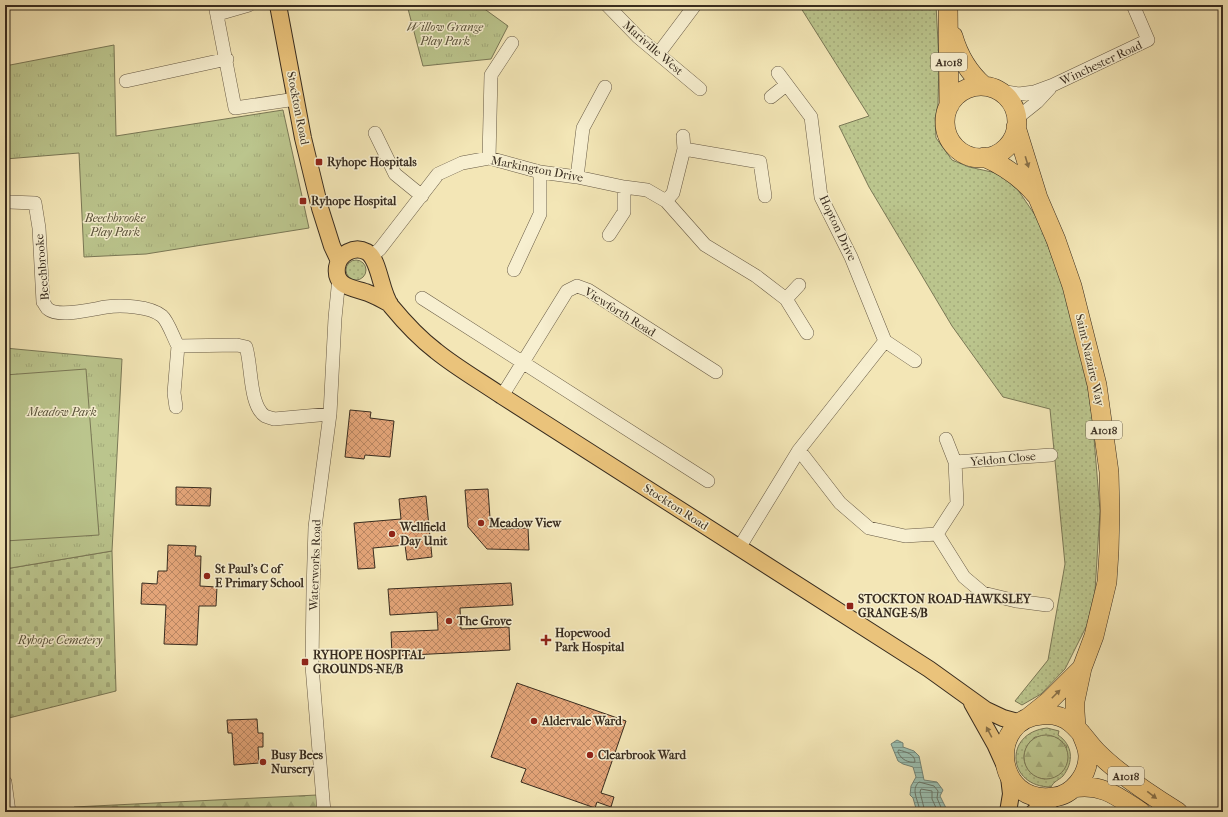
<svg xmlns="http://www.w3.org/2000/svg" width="1228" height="817" font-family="'IM FELL French Canon',serif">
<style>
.grass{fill:url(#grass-dots);stroke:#7a7856;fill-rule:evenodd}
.forest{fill:url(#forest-firs);stroke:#7a7856}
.cemetery{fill:url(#cemetery-stones);stroke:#7a7856}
.park{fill:url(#park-tufts);stroke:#7a7856}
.pitch{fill:#bbc58d;stroke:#7a7856}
.water{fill:url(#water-rules);stroke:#738476}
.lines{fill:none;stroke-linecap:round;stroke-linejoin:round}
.shore{stroke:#6a7668;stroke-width:1}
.building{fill:url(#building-cross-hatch);stroke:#382c1f}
.minor-casing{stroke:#675a45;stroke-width:14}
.major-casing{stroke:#382c1f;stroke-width:18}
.highway-casing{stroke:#382c1f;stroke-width:20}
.minor{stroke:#f7efd0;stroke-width:13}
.major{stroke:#eac37b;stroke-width:16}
.highway{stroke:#eac37b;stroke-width:19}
.oneway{fill:#887048}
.poi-dot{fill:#8f2418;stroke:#f7efd0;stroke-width:1.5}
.labels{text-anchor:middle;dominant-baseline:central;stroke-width:3;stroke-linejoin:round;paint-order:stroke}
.shield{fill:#f7efd0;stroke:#716654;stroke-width:1}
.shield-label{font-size:11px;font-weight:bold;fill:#382c1f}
.park-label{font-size:12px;font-style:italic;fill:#59523a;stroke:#f7efd0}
.street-label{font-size:12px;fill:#382c1f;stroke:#f7efd0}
.poi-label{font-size:12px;font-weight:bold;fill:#382c1f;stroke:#f7efd0;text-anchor:start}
</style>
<defs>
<pattern id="grass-dots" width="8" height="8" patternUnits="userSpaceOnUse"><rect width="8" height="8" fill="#bbc58d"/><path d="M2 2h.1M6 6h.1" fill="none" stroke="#a2a979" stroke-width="1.8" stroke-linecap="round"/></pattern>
<pattern id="forest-firs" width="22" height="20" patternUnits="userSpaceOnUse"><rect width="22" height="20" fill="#bbc58d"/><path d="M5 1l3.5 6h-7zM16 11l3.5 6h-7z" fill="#a2a979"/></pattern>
<pattern id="cemetery-stones" width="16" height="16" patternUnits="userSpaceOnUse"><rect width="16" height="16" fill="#bbc58d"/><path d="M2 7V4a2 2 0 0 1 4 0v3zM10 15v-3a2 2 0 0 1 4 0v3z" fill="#a2a979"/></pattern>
<pattern id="park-tufts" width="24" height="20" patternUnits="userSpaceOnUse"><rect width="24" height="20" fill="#bbc58d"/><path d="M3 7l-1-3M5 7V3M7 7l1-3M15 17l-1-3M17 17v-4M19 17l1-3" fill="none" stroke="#a2a979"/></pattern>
<pattern id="water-rules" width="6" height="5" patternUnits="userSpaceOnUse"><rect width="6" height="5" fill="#9bbfb0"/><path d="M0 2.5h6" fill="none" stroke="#7f9b8f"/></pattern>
<pattern id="building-cross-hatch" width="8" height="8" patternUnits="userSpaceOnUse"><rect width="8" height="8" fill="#e4a579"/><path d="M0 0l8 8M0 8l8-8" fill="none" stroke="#ba8763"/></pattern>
</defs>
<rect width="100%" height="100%" fill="#f3e6b6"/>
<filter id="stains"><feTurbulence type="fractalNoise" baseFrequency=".005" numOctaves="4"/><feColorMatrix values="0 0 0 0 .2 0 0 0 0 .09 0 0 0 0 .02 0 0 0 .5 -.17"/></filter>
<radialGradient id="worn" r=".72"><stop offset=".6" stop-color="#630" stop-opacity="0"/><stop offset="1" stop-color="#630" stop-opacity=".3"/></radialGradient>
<path class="grass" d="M799,5H936L939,61L938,104L935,119L936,138L952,160L969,167L1001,174L1018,190L1039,221L1070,306L1085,370L1092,414L1100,511L1095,591L1087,625L1065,669L1041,694L1022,705L1015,701L1048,660L1065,564L1050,409L1003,397L952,326L869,187L839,126L869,116Z
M346 270a10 10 0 1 1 20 0a10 10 0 1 1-20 0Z
M1047,728L1059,731L1058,735C1073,745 1074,762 1063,776C1059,780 1054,781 1051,787C1007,787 1003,733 1047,728ZM1035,737C1050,737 1057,734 1067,747L1045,779C1022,774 1017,752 1035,737Z"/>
<path class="forest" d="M1024 757a22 22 0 1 1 44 0a22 22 0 1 1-44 0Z
M317,795L318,812H74V807Z"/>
<path class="cemetery" d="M112,551L116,691L5,719V569Z"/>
<path class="park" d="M407,5H479L508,26L491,59L423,66Z
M114,45L116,136L283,110L309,228L146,254L84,257L79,153L5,159V66Z
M5,348L122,359L112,551L5,569Z"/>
<path class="pitch" d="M86,369L99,535L5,541V375Z"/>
<path class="water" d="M897,740L903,743V747L914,751L919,756L924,780L937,782L943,790L940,796L947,810L946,812H917L913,798L910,795L911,786L916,777L913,767L903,764L898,761L891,744Z"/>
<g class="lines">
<path class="shore" d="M899,750C906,752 915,754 915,762C909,763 901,760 898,752Z
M920,812C919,801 910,790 919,782L934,786L938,791L937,798L943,812
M925,812L920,792L921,789L932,791V799L938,812"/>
</g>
<path class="building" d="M350,410L371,412L370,418L394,421L390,457L365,455L364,459L345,457Z
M176,487L211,488L210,506L176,505Z
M488,489L490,518L502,529L528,528L529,550L487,549L468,527L465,490Z
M426,496L432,557L407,560L405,545L373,548L375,568L358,569L354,523L401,519L399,499Z
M168,545L196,546L195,556H201L200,586L217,587L216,606H199L197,645L164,644L166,605L141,604L142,583L157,584L158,571H167Z
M511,583L513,605L460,608L461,629L509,627L510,650L392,656L391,632L438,630L437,612L390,615L388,589Z
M517,683L626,721L601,793L614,797L611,807L597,802L595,808L521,782L526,769L491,757Z
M257,719L258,733H263V747H258L259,763L234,765L232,733H228L227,720Z"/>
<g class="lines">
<g class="minor-casing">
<path id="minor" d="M215,5L235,108L296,99
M607,5L638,37L700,89
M218,14L249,5
M659,53L695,5
M126,81L227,59
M1000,91L1019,94L1034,92L1053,85L1148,40L1133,5
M771,97L786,85
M1017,118L1037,102L1050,88
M375,133L395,174L422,196
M683,136L684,149
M489,158L491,75L512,43
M577,177L583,128L605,87
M666,201L673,193L684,149L760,162L765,196
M9,202L35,203L39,228L43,302C45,304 46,308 48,309C59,318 93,309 106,307C121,305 150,306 162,316C168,321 174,339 178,346L237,345L246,347C252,366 249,405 265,416C267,417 271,418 274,419L330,414
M609,235L624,212V187
M372,256L380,249L438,174L462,163L489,158L540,172L577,177L624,187L647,190L666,201L705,245L756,276L786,299L807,333
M514,270L540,214V172
M422,298L708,481
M786,299L799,285
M885,341L915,361
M502,396L567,291L577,286L588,290L716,372
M176,407L174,393L178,346
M799,450L840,503L869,528L905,536L937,534
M955,462L1051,455
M937,534L964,577L983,593L1016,601L1047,605
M937,534L957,503L955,462L946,439
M739,548L799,450L885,341L851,257L821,197L811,117L778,73
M5,782L9,812
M324,812L312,666L313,591L315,527L330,414L335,318L339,278"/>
</g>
<g class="major-casing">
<path id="major" d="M278,5L303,138L320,208L332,246L339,261
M390,304C383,300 376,296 368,293C355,288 334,288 337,267C339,254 354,245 367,252C380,260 380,291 391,306C405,323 419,338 436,351C457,368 480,381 502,396L929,669L986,710L1003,718L1021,723
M972,703L995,744L1005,766
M1008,812L1011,794L1009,777
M1034,812L1056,797"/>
</g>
<g class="highway-casing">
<path id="highway" d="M948,5L949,106
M953,36C959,57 968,72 984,86
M945 122a36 36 0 1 1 72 0a36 36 0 1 1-72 0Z
M1016,127L1038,198L1056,240L1072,286L1097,385L1109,472L1110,511L1109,552L1107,582L1094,636L1082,668L1075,701V712L1076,727
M984,157C1005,166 1021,177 1036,195
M1029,717L1049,701L1082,668
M1081,733C1084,740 1088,748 1088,756C1088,775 1073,795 1054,797C994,806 987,718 1042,715C1052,714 1063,716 1071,723C1081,731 1088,743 1097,752C1118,773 1152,796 1178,812
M1073,788C1103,783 1118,797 1141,812"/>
</g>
<use href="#minor" class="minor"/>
<use href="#major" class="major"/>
<use href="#highway" class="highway"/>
</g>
<defs><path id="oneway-solid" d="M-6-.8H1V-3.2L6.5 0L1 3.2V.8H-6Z"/></defs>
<g class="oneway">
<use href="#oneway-solid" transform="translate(1027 162) rotate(73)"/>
<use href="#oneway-solid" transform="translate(1056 694) rotate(-45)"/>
<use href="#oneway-solid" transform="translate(989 732) rotate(-118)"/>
<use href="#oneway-solid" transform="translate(1152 795) rotate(37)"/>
</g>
<g class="poi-dot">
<rect x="315" y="158" width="8" height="8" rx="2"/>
<rect x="299" y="197" width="8" height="8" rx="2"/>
<circle cx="481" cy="523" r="4"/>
<circle cx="392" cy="534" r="4"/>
<circle cx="207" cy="576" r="4"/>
<rect x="846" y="602" width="8" height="8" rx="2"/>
<circle cx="449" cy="621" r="4"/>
<path d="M544 634h4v4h4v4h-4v4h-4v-4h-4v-4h4z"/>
<rect x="301" y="658" width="8" height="8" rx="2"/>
<circle cx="534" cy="721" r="4"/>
<circle cx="590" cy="755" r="4"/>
<circle cx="263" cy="762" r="4"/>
</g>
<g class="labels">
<g class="shield">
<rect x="931" y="53" width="36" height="18" rx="3"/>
<rect x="1086" y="421" width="36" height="18" rx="3"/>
<rect x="1108" y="767" width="36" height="18" rx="3"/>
</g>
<g class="shield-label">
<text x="949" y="62">A1018</text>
<text x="1104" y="430">A1018</text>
<text x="1126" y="776">A1018</text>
</g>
<g class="park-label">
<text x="445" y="27">Willow Grange<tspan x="445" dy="14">Play Park</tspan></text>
<text x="115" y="218">Beechbrooke<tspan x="115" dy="14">Play Park</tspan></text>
<text x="62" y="412">Meadow Park</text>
<text x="60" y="640">Ryhope Cemetery</text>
</g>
<g class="street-label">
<text transform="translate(653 48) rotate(41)">Mariville West</text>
<text transform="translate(1101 63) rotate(-25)">Winchester Road</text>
<text transform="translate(298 108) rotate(79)">Stockton Road</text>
<text transform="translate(537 169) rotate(11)">Markington Drive</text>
<text transform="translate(838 228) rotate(65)">Hopton Drive</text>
<text transform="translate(42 267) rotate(-95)">Beechbrooke</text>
<text transform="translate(620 312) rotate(32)">Viewforth Road</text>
<text transform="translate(1090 360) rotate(77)">Saint Nazaire Way</text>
<text transform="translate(1003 459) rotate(-5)">Yeldon Close</text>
<text transform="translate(676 507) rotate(33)">Stockton Road</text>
<text transform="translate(315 565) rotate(-88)">Waterworks Road</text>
</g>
<g class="poi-label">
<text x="327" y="162">Ryhope Hospitals</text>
<text x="311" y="201">Ryhope Hospital</text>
<text x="489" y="523">Meadow View</text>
<text x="400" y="527">Wellfield<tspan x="400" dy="14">Day Unit</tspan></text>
<text x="215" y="569">St Paul's C of<tspan x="215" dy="14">E Primary School</tspan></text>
<text x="858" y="599">STOCKTON ROAD-HAWKSLEY<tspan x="858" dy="14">GRANGE-S/B</tspan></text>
<text x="457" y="621">The Grove</text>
<text x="555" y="633">Hopewood<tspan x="555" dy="14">Park Hospital</tspan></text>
<text x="313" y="655">RYHOPE HOSPITAL<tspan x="313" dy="14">GROUNDS-NE/B</tspan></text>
<text x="542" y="721">Aldervale Ward</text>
<text x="271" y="755">Busy Bees<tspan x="271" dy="14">Nursery</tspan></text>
<text x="598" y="755">Clearbrook Ward</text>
</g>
</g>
<rect width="1228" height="817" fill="none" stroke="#f3e6b6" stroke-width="20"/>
<rect x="6" y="6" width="1216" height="805" fill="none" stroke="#382c1f" stroke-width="2"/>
<rect x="10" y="10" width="1208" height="797" fill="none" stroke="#382c1f"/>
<rect width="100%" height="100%" filter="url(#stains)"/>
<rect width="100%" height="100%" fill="url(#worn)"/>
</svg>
